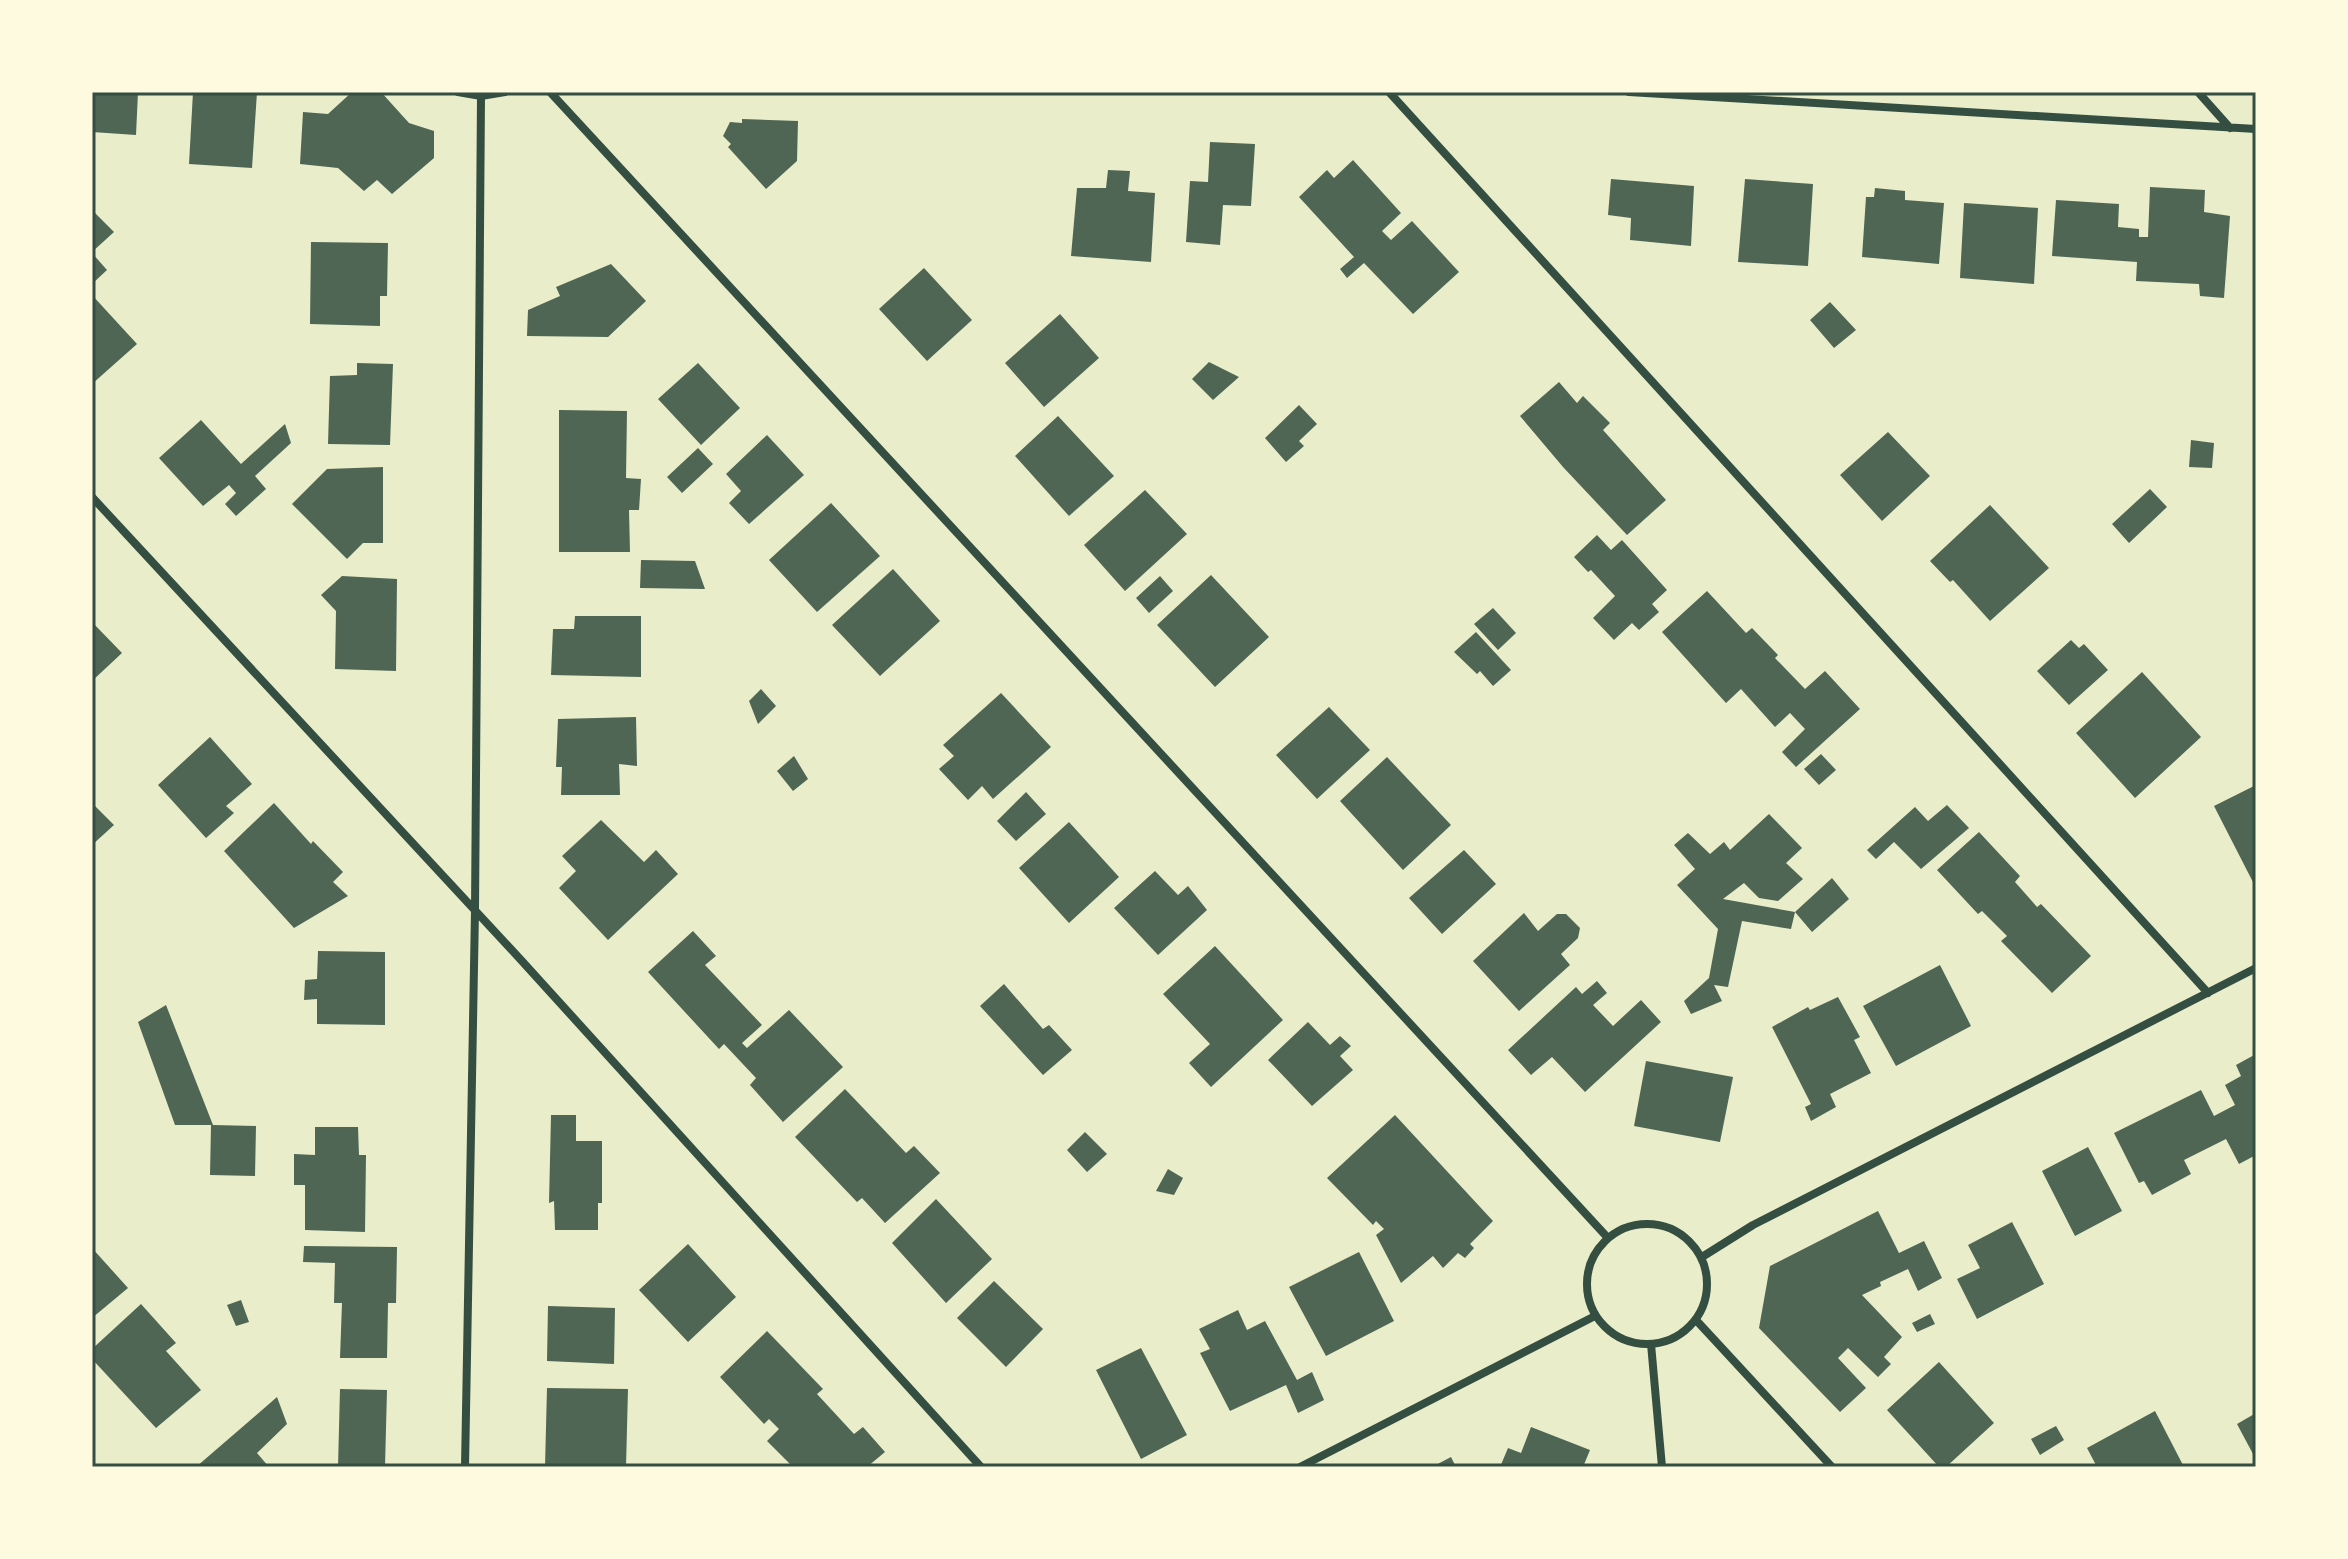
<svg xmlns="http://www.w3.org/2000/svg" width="2348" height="1559" font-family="Cabin,sans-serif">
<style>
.building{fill:#4f6655}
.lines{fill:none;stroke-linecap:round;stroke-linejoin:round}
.minor{stroke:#344e41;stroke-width:8}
.neatline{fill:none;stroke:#344e41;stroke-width:3}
</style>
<rect width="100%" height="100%" fill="#e9edc9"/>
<path class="building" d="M92,92H138L136,135L92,132Z
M193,92H257L252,168L189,164Z
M352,92H381L409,123L434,131V158L392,194L377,180L364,191L338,168L300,164L303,112L328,114Z
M742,119L798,121L797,161L766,189L728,147L731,144L723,136L730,122L742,123Z
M1210,142L1255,144L1251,206L1223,205L1220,245L1186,242L1190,181L1208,182Z
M1353,160L1401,213L1382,231L1391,240L1412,221L1459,272L1413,314L1364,263L1347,278L1340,269L1354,257L1299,197L1327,170L1334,178Z
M1108,170L1130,171L1128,191L1155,193L1151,262L1071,256L1077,188H1106Z
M1611,179L1694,186L1691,246L1630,240L1631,218L1608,215Z
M1745,179L1813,184L1808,266L1738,262Z
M2150,187L2205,190L2204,212L2230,216L2224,298L2200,296L2199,284L2136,281L2137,262L2052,256L2056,200L2119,204L2118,227L2139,229V237H2148Z
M1875,188L1905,191V200L1944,203L1939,264L1862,257L1866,197H1874Z
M1964,203L2038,208L2034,284L1960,278Z
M92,210L114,232L92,252Z
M311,242L388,243L387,296H380V326L310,324Z
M92,253L107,270L92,284Z
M611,264L646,301L608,337L527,336L528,310L560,296L556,287Z
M924,268L972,320L927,361L879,309Z
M92,295L137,344L92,384Z
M1830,302L1856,330L1834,348L1810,320Z
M1060,314L1099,358L1044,407L1005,363Z
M1209,362L1239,377L1213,400L1192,379Z
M357,363L393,364L390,445L328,444L330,376L357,375Z
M698,363L740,408L701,445L658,399Z
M1559,382L1577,403L1583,396L1610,423L1603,430L1666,500L1627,535L1563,467L1520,416Z
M1299,405L1317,424L1299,441L1304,446L1286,462L1265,438Z
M559,410L627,411L626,478L641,479L639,510H629L630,552H559Z
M1058,416L1114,476L1069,516L1015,456Z
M201,420L241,464L285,424L291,443L255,476L266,489L236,516L225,504L236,493L229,485L203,506L159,458Z
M1888,432L1930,476L1882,521L1840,475Z
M767,435L804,475L749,524L729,503L741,491L726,474Z
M2191,440L2214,443L2212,468L2189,467Z
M698,448L713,464L682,493L667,477Z
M383,467V543H363L347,559L292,504L327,469Z
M2150,489L2167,507L2129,543L2112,524Z
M1145,490L1187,534L1125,591L1084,545Z
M831,503L880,556L817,612L769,560Z
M1990,505L2049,568L1990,621L1953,580L1950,582L1930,561Z
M1597,535L1611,550L1622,540L1667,590L1652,604L1659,612L1639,630L1632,623L1614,640L1593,618L1615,596L1591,570L1588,572L1574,557Z
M641,560L695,561L705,589L640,588Z
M893,569L940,621L880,676L832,625Z
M1211,575L1269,637L1215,687L1157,625Z
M342,576L397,579L396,671L335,669L336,611L321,595Z
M1160,576L1173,591L1149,613L1136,598Z
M1707,591L1746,633L1752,628L1778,655L1775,658L1805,689L1825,671L1860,709L1796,767L1782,752L1805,729L1790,713L1775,727L1741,689L1726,703L1662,632Z
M1493,608L1516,633L1498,650L1474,624Z
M575,616H641V677L551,675L553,629H574Z
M92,622L122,653L92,681Z
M1476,632L1511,670L1493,686L1480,671L1477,674L1454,652Z
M2071,640L2079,648L2084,644L2108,670L2069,705L2037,671Z
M2142,672L2201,737L2135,798L2076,733Z
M761,689L776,706L758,724L749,701Z
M1001,693L1051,747L993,799L982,786L968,800L939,769L954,756L943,745Z
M1329,707L1370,750L1317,799L1276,755Z
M636,717L637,766L619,764L620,795H561L562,767H556L558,719Z
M210,737L252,784L226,806L234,813L206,838L158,785Z
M1821,754L1836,770L1819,785L1804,769Z
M794,756L808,779L793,791L777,771Z
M1387,757L1451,825L1403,870L1340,801Z
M2256,785V888L2214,806Z
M1026,792L1046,814L1016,841L997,821Z
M92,803L114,825L92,845Z
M274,803L311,844L313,841L343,872L333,882L348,896L294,928L224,851Z
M1947,805L1969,828L1921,869L1894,842L1876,859L1867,850L1915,807L1928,821Z
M1769,814L1802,848L1786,863L1803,879L1778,901L1759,898L1744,883L1723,899L1795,912L1791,929L1742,921L1728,987L1714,985L1722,1001L1691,1014L1684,1001L1709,978L1718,929L1677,885L1695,869L1674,845L1688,833L1710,854L1724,842L1730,850Z
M601,820L644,862L656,850L678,874L608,940L559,888L576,871L562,856Z
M1069,822L1119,877L1069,923L1019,868Z
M1979,832L2020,876L2015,882L2037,907L2041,904L2091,956L2052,993L2001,941L2007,936L1982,911L1978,914L1937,870Z
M1464,850L1496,884L1442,934L1409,898Z
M1155,871L1178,895L1188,886L1207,910L1158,955L1114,908Z
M1832,878L1849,899L1812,932L1795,912Z
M1524,913L1538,931L1557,914H1566L1580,928L1578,938L1561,954L1570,965L1519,1011L1473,961Z
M693,931L716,956L705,965L762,1025L742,1043L747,1048L789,1010L843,1067L783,1122L750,1085L756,1078L724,1044L719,1049L648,972Z
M1215,946L1283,1020L1211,1087L1189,1063L1210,1044L1163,994Z
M318,951L385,952V1025L317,1024V999L304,1000L305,980L317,979Z
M1940,965L1971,1026L1896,1066L1863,1006Z
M1597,981L1607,993L1593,1005L1613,1026L1641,1000L1661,1022L1585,1092L1552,1057L1531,1075L1508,1050L1576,987L1582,994Z
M1004,984L1043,1029L1049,1025L1072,1050L1043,1075L980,1006Z
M1838,997L1860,1037L1854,1040L1871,1073L1830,1094L1836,1107L1811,1121L1805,1107L1811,1104L1772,1027L1808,1007L1810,1010Z
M166,1005L213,1125L256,1126L255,1176L210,1175L211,1125H175L138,1022Z
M1308,1022L1330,1045L1340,1036L1351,1046L1340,1056L1353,1070L1312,1106L1268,1060Z
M2256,1054V1155L2239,1164L2226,1139L2184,1160L2191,1174L2152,1195L2144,1181L2139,1183L2114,1133L2201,1090L2214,1116L2235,1105L2225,1085L2241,1076L2236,1065Z
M1646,1061L1733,1077L1720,1142L1634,1126Z
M845,1089L906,1153L914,1146L940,1173L885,1223L862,1198L857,1202L795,1137Z
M551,1115H576V1141H602V1203H598V1230H555L554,1201L549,1203Z
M1395,1115L1493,1221L1470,1244L1474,1248L1465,1258L1458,1253L1443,1268L1433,1256L1401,1283L1376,1235L1384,1229L1376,1221L1373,1225L1327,1178Z
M315,1127H358L359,1155H366L365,1232L305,1230V1185H294V1154L315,1155Z
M1085,1132L1107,1154L1087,1172L1067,1150Z
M2088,1147L2122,1211L2075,1236L2042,1171Z
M1168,1169L1183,1178L1174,1195L1156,1191Z
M936,1199L992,1259L946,1303L892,1243Z
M1878,1211L1899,1253L1924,1241L1942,1278L1918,1291L1908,1269L1880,1282L1881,1286L1862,1295L1902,1337L1884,1357L1891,1364L1878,1377L1848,1348L1838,1358L1866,1388L1840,1412L1759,1328L1770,1266Z
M2012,1222L2044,1284L1977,1319L1957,1279L1980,1268L1968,1245Z
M688,1244L736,1297L688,1342L639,1290Z
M304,1246L397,1247L396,1303H388L387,1358H340L342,1303H334L335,1263L303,1262Z
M92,1248L128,1288L92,1318Z
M1359,1252L1394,1321L1326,1356L1289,1287Z
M994,1281L1043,1329L1006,1367L957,1318Z
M241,1300L249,1322L236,1326L227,1305Z
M141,1304L176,1343L166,1351L201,1390L156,1428L92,1359V1349Z
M548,1306L615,1308L614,1364L547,1361Z
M1238,1310L1247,1330L1265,1321L1297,1380L1312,1372L1324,1400L1298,1413L1286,1385L1230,1411L1200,1353L1210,1349L1199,1329Z
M1930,1314L1935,1324L1917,1332L1912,1323Z
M767,1331L823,1389L817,1394L854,1434L863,1427L885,1452L867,1467H793L767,1441L779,1429L769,1419L764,1424L720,1377Z
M1141,1348L1187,1435L1141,1459L1096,1370Z
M1939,1362L1994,1423L1946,1467H1939L1887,1410Z
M547,1388L628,1389L626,1467H545Z
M340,1389L387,1390L385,1467H338Z
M277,1397L287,1424L257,1453L269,1467H196Z
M2155,1411L2184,1467H2097L2087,1448Z
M2256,1413V1452L2253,1454L2237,1424Z
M2056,1426L2064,1440L2040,1455L2031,1439Z
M1531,1427L1590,1450L1583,1467H1500L1508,1448L1521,1453Z
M1451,1457L1456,1467H1432Z"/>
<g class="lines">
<path class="minor" d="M458,92L481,96L505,92
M550,92L1608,1238
M1389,92L2208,993
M1629,92L2256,129
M2198,92L2230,128
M92,497L521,960L981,1467
M1587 1284a60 60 0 1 1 120 0a60 60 0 1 1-120 0Z
M1702,1257L1753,1225L2256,968
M1696,1320L1832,1467
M1651,1344L1662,1467
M465,1467L475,911L481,96
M1300,1467L1595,1316"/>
</g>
<rect width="2348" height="1559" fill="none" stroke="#fefae0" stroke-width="188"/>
<rect x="94" y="94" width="2160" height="1371" class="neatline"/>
</svg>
